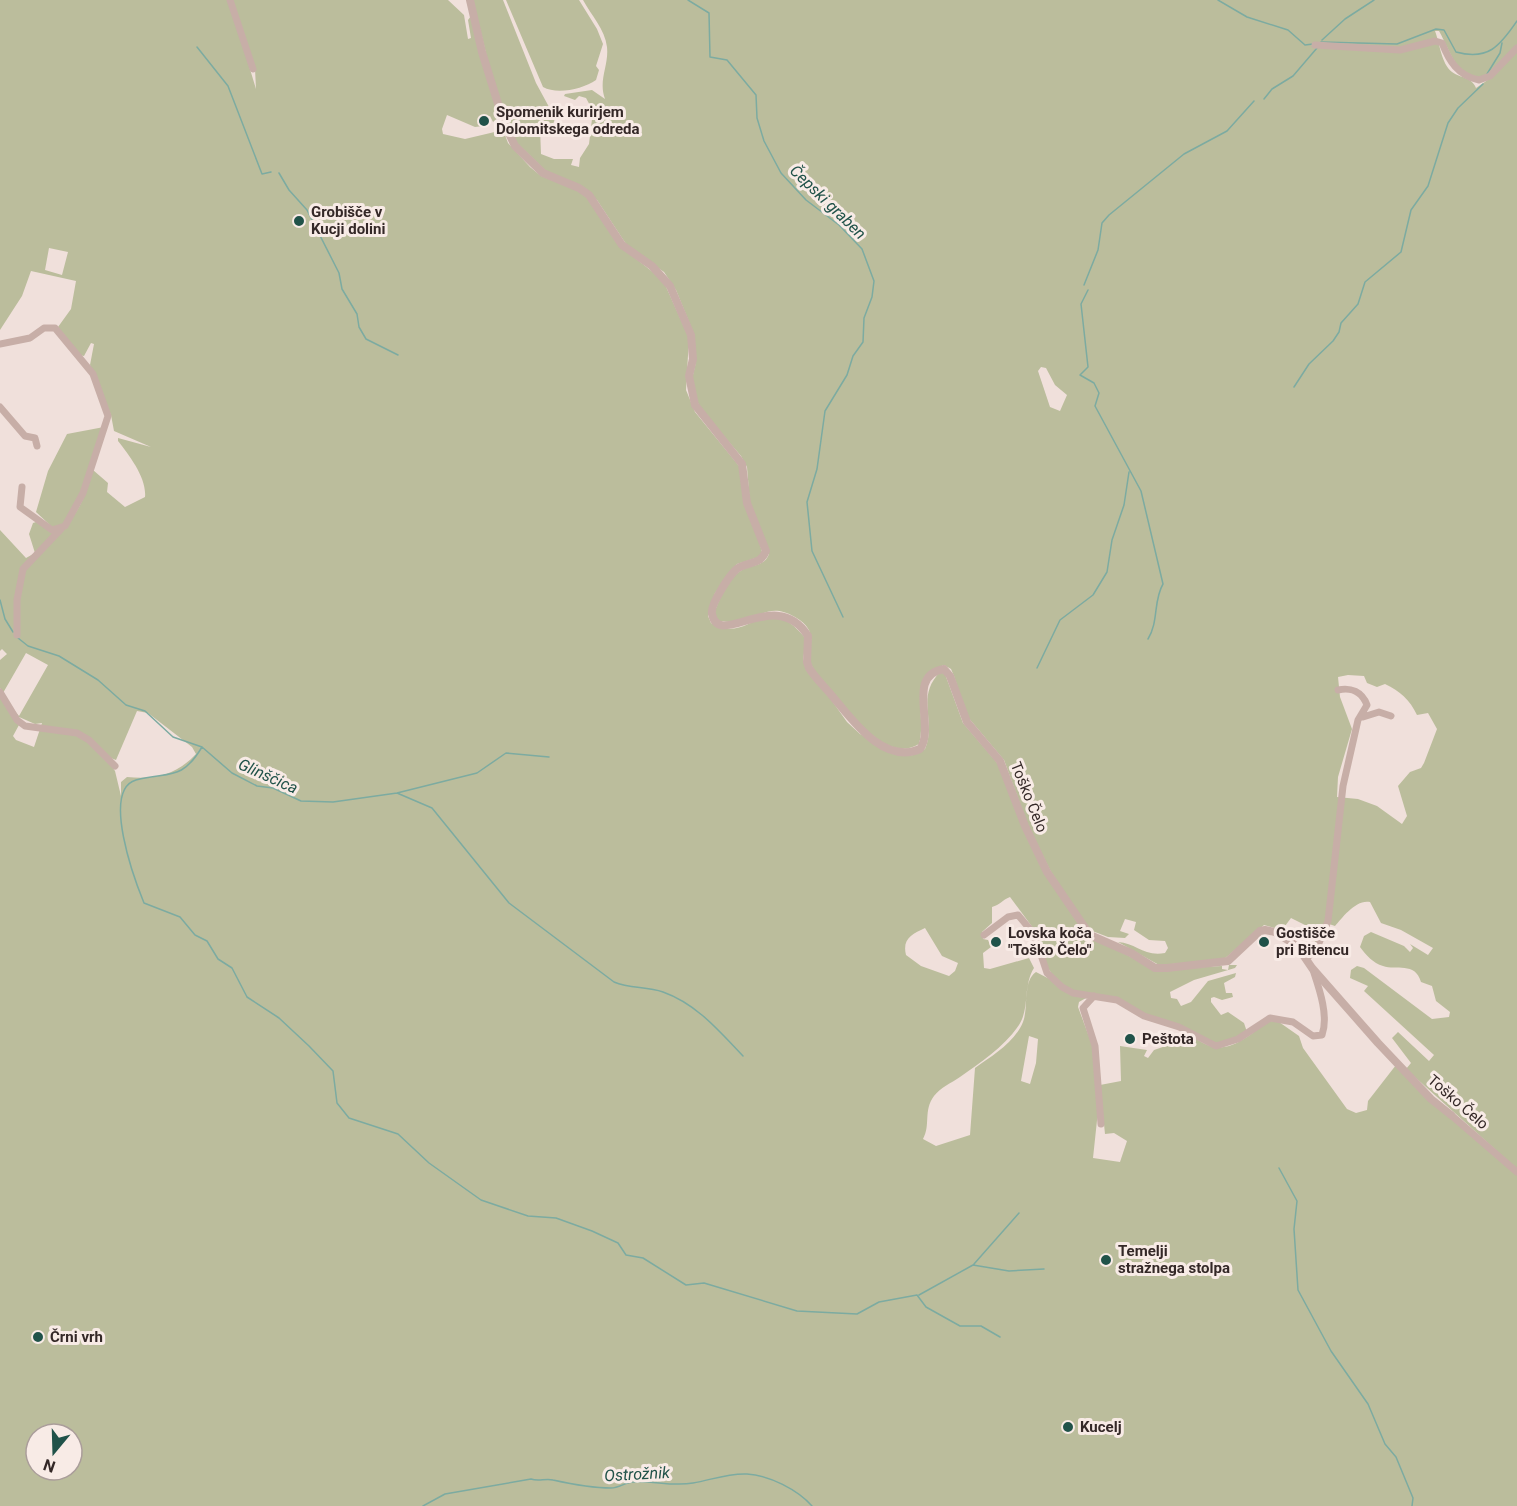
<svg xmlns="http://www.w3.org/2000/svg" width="1517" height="1506" font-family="Roboto,sans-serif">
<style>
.green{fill:#bbbd9c;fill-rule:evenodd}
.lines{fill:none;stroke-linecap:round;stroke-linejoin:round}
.stream{stroke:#7caba1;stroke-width:1.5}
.minor{stroke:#c7aea7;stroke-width:7}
.tertiary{stroke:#c7aea7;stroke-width:8}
.poi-dot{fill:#205249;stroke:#f8ebe6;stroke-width:2}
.labels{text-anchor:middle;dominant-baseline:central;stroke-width:6;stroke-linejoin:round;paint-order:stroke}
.poi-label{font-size:15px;font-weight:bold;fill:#342827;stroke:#f8ebe6;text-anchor:start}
.street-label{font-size:15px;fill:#342827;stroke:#f8ebe6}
.water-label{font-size:16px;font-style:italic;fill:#205249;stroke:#f8ebe6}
</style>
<rect width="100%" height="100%" fill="#f0e0db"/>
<path class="green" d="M0,0H229L256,89L255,69L231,0H448L464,15L468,39L471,38L468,20L471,16L500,116L493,122L490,116L481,119L483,126L475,127L447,115L442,129L443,134L465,139L503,130L508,143L530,167L541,176L577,190L589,199L621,247L663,280L689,338L686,390L695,412L739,466L762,552L759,557L737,564L715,593L708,616L711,623C750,647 763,586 806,639L803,660L847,722L860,734L903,756L913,755L925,749C937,720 915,698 940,672L945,674L963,723L999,765L1045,874L1087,937L1114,948L1155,970L1222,966V969L1228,970L1229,965H1237L1235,968L1194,980L1170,992L1171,998L1177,999L1181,1006L1191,1002L1208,981L1236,973L1235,977L1224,983L1226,993H1232L1233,997L1222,1000L1214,997L1211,998V1002L1221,1015L1228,1012L1244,1023L1247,1032L1238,1038L1215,1044L1143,1014L1129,1005L1073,991L1055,979L1048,968L1036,932L1010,897C1002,900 1000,905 992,907V923L982,932L983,939L988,940L991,947L983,953L984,968L990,969L1029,958L1034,968C1023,985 1030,1008 1019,1025C1004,1047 981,1062 960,1077C951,1083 940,1088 934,1096C923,1111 931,1125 923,1139L936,1146L970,1135L975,1068C992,1056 1015,1042 1023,1022C1029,1007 1022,982 1036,972L1086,998L1079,1002L1078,1007L1094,1050L1098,1111L1093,1158L1120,1162L1127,1141L1114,1133L1105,1134L1100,1085L1121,1081L1120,1046L1147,1050L1144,1056L1148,1058L1154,1050L1192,1037C1199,1040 1205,1045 1213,1047C1234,1051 1253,1032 1269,1021L1279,1022L1299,1036L1303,1048L1347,1109L1356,1113L1367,1110L1368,1101L1396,1065L1517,1174V1506H0V694L19,716L48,665L26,653L3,693L0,688V660L7,654L2,649L0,651V530L26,558L35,553L29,534L33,523L36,522L53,533C78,520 85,496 93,470L108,483L107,492L125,507L145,497C147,478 129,455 118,441V438L151,447L114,431L111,415L90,365L94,344L91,343L84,356L79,355L58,327L71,309L76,281L31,271L22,296L0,330ZM49,248L68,252L62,275L45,270ZM137,711L148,713L192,747L196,754C176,775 155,780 127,777L121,782V796L115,771L103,755L116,760ZM19,717L35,724L42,723L34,747L16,740L13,736L19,725ZM925,928L942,956L958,963L955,971L949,976L921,966L906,955C902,939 912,934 925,928ZM1029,1036L1038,1039L1036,1063L1030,1084L1021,1081ZM36,1434H72V1470H36Z
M473,0H503L536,83L555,118L552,128H540L541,154L554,159H573L571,165L579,167L580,158L589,144L591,127L593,111L586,98L579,96L575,100L564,96L565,94L592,90L605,99C598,80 609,66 607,47C605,29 591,15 583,0H1517V1169L1406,1069L1411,1063L1392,1038L1398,1032L1429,1061L1434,1055L1364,991L1368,986L1350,978L1351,970L1357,966L1364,968L1432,1019L1449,1017L1450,1012L1436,1001L1432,986L1421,982C1415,961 1396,971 1383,966C1373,963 1366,955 1360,947L1364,936L1371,932L1404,946L1410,952L1413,948L1410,944L1428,955L1433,948L1401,930L1381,923L1370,902C1356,899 1342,918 1335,926L1329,924L1334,888L1327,920L1317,943L1304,933L1305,925L1291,918L1282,930L1264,925L1223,960L1159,965L1118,942C1136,943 1144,957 1165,953L1168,948L1165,941L1149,940L1134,930L1136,922L1125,919L1120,931L1129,934L1125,938L1108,937L1087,929L1050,870L1027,823L1004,760L967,716L954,676L951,669L944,665C907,678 927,717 919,744C887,764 852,715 835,695C826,685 814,674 810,661C805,645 822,633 795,617C769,602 761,618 738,622C732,623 725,621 719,621L714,614C719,600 728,578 742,570C753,564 764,567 769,554L750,504L747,467L741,456L699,407L692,379L696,362L694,334L676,290L664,272L628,247L597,200L547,172L514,140L493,82ZM1435,31H1439C1453,56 1456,81 1492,77L1476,88C1472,77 1460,78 1452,72C1441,63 1440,44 1435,31ZM1041,367L1046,368L1055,385L1067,395L1060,411L1050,407L1038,371ZM1348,675L1364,676L1367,683L1377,687L1385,684C1400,691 1410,700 1417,715L1428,713L1437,729L1424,763L1421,768L1410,772L1398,786L1407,816L1402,824L1377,806L1358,799L1337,797L1338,777L1352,729L1340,697L1338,677Z
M506,0H579L597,29L603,44L596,66L599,70L596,80C583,89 557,95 543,87Z
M104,427L87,482L64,525L52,527L36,512L48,471L67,434Z"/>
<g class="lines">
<path class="stream" d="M688,0L709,13L710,57L727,60L756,95L757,118L764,141L781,173L806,200L839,225L862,249L874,281L872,297L864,318L863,342L853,356L847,375L825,411L817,469L807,502L812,551L843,617
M1218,0L1247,17L1288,30L1305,45L1313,44
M1322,40L1345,19L1374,0
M1321,42L1397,44L1436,29L1444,30L1456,52C1488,61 1500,46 1517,21
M197,47L228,86L262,174L271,172
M1487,74L1500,53L1502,43
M1264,99L1272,89L1293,76L1317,48
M279,173L289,190L307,210L339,273L342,289L357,314L359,327L366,339L398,355
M1084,285L1098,250L1102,223L1109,215L1184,154L1227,131L1254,101
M1088,290L1081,304L1088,367L1080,375L1094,383L1099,393L1095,406L1141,491L1163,584C1153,601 1159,621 1148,639
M1294,387L1309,364L1333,341L1339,332L1341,323L1358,304L1365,282L1401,252L1411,210L1428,186L1448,123L1458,108L1483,84
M0,600L5,619L13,632
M18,638L28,646L59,656L98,680L126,705L145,711L173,737L202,747L232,773L257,786L273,788L301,801L333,802L397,793L477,773L506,753L549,757
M1037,668L1060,620L1093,595L1107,572L1112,540L1124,505L1129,472
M202,747C181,782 169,771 136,780C101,790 135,881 144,903L180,917L195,935L207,941L218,959L232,968L247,997L279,1018L309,1046L333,1071L337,1103L349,1118L398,1134L429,1163L481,1200L528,1216L556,1218L592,1231L618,1243L626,1255L643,1258L686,1285L704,1283L797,1311L857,1314L879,1302L917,1295L926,1307L960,1326H981L1000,1337
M397,793L432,808L509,903L614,982C630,989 646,986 663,992C697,1004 720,1032 743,1056
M1279,1168L1297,1201L1294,1229L1298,1290L1331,1351L1368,1404L1385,1444L1396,1457L1413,1498L1412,1506
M974,1264L1019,1213
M919,1295L973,1265L1009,1271L1044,1269
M423,1506L445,1494L531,1479C539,1482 545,1478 553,1480C571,1484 592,1488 611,1488C619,1488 626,1482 633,1482C652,1480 672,1487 693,1483C711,1480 728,1473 747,1474C769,1475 798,1490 812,1506"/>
<path class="minor" d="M230,0L253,69
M1315,45L1400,50L1435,41L1442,43C1449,61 1458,76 1479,80L1490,76L1517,48
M0,344L30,338L44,328H55L93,374L108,416L83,493L65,526L52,530L20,507L22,487
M0,407L25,436L35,438L37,446
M17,635V600L23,569L61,529
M0,692L17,720L25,726L77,733L89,740L115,766
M1363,717L1379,712L1391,716
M984,935L1008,917L1018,915L1034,934L1047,973L1062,987L1073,993L1117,1000L1144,1016L1179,1027L1216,1046L1238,1039L1270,1018L1293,1022L1313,1036L1322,1035C1329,1016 1319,988 1313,970
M1307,958L1317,948L1328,921L1343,786L1358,720L1367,705C1362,692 1351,687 1338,690
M1094,996L1083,1008L1095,1046L1101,1124
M1451,1115L1517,1172"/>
<path class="tertiary" d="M470,0L482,52L504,123L515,146L543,173L579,188L589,195L622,245L652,266L670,286L691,335L693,359L689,376L695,405L742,464L747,503L766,551C760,565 751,561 740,567C731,571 710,605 712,614C719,650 776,585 808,636L807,662L809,668C816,679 825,687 833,697C853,721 884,765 920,749C936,727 905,675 944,669L950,676L967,722L1000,761L1025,826L1047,872L1090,935L1131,953L1155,968H1167L1228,961L1260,931L1265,930L1275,932L1297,946L1312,968L1378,1043L1431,1099L1451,1115"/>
</g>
<g class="poi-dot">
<circle cx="484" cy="121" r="6"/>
<circle cx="299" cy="221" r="6"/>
<circle cx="996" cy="942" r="6"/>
<circle cx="1264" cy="942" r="6"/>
<circle cx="1130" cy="1039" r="6"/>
<circle cx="1106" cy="1260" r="6"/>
<circle cx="38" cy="1337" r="6"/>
<circle cx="1068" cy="1427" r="6"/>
</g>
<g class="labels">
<g class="poi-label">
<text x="496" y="112">Spomenik kurirjem<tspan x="496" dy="17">Dolomitskega odreda</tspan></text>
<text x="311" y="212">Grobišče v<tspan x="311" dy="17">Kucji dolini</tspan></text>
<text x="1008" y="933">Lovska koča<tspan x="1008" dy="17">"Toško Čelo"</tspan></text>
<text x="1276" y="933">Gostišče<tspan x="1276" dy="17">pri Bitencu</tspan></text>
<text x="1142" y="1039">Peštota</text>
<text x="1118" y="1251">Temelji<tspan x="1118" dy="17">stražnega stolpa</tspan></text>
<text x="50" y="1337">Črni vrh</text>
<text x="1080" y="1427">Kucelj</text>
</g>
<g class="street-label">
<text transform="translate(1029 797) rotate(68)">Toško Čelo</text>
<text transform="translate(1458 1102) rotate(41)">Toško Čelo</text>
</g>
<g class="water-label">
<text transform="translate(828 202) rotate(44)">Čepski graben</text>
<text transform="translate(268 776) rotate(24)">Glinščica</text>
<text transform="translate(637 1474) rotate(-3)">Ostrožnik</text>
</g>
</g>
<g transform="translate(54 1452) rotate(199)"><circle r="28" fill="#f8ebe6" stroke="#aa9d9a" stroke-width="1.5"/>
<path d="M0-4.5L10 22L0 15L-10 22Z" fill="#205249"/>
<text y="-9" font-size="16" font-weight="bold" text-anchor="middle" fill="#342827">N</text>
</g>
</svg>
